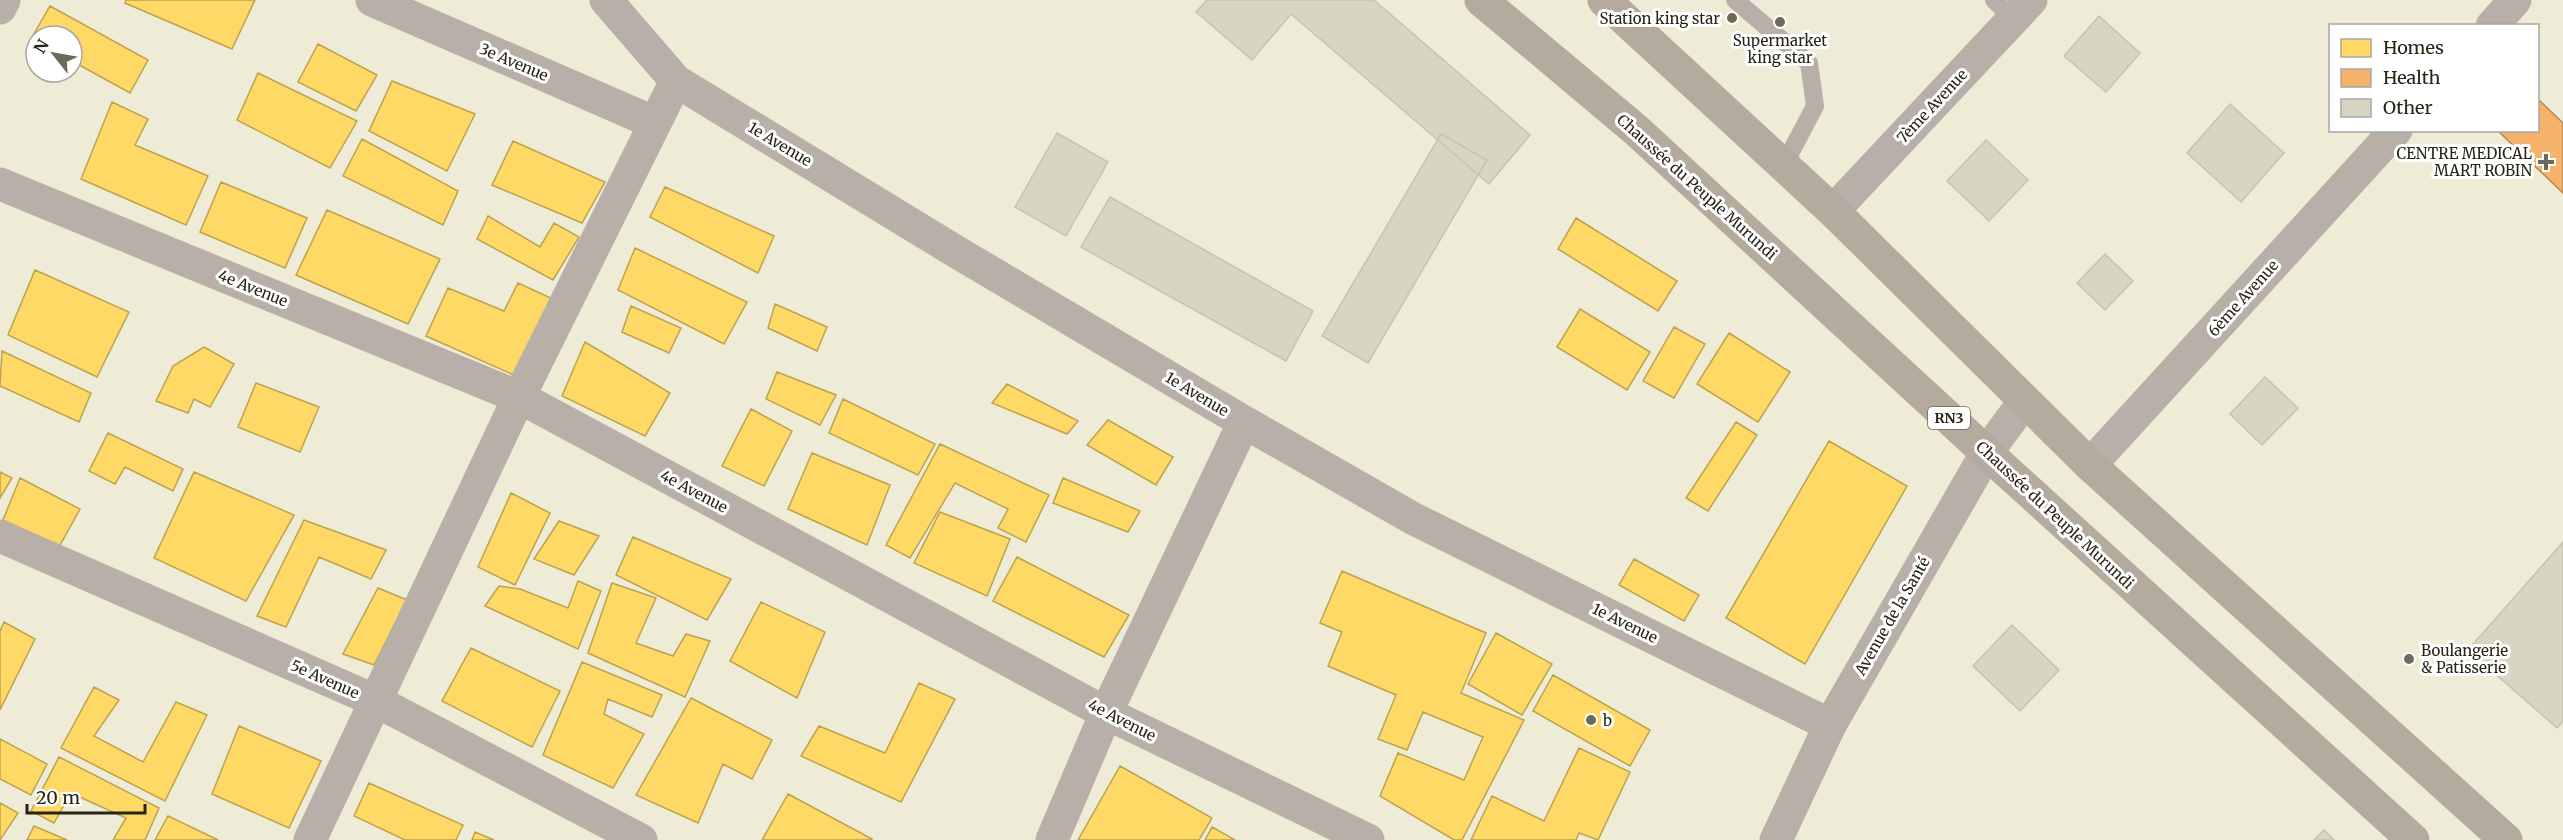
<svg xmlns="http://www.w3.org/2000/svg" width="2563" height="840" font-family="Merriweather,serif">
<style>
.homes{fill:#ffd966;stroke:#bea34e;stroke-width:1.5}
.health{fill:#f6b26b;stroke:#b88752;stroke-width:1.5}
.building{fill:#d8d5c5;stroke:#c6c3b3;stroke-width:1.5}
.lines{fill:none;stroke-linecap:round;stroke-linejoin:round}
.lane{stroke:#b8b0a8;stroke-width:18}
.street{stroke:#b8b0a8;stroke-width:33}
.highway{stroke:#b4aa9d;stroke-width:33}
.poi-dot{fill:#6d6a59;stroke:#fff;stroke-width:2}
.labels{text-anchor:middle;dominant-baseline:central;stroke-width:6;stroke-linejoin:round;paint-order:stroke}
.shield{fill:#fff;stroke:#68665c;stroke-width:1.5}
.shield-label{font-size:14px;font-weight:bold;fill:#272416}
.poi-label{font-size:15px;fill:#272416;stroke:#fff;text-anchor:end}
.street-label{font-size:15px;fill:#272416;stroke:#fff}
</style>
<rect width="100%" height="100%" fill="#eeebd6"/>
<path class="homes" d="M126,0H255L232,49L125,3Z
M50,6L148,60L130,93L72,61V36H36V42L31,39Z
M318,44L377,75L356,111L298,82Z
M258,73L357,121L330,168L237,120Z
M392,81L475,114L447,171L369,131Z
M112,102L148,119L135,145L208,176L186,225L81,179Z
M362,139L458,191L443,225L343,176Z
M513,141L605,182L582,223L492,185Z
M221,182L307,218L285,268L200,232Z
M665,187L774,236L758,273L650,217Z
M327,210L440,259L408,324L296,275Z
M488,216L540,247L554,223L579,237L553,280L477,239Z
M1576,218L1677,281L1658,311L1558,249Z
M635,248L747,302L724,344L618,290Z
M35,270L129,312L97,377L8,335Z
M518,283L553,299L514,375L426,336L448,288L504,311Z
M775,304L827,327L817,351L768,328Z
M631,306L681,328L669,353L622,332Z
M1580,309L1650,352L1627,390L1557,347Z
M1674,327L1705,344L1674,398L1643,381Z
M1729,333L1790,372L1758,422L1697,384Z
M585,342L670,393L645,436L562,396Z
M204,347L234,364L210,407L194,399L188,413L156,401L173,366Z
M2,351L91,393L79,422L0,386Z
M777,372L836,395L820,425L766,399Z
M256,383L319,407L300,452L238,427Z
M1007,384L1078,421L1067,434L992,403Z
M843,399L935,444L918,475L829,433Z
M751,409L792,431L764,486L722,466Z
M1108,420L1173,457L1156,485L1087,445Z
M1736,422L1757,435L1708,511L1686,498Z
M108,433L183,469L173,491L125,467L115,484L89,471Z
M1829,441L1907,486L1805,664L1726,618Z
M940,444L1049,495L1026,542L998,528L1008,509L955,483L910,558L886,545Z
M812,453L890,485L867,545L788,509Z
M0,472L12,478L0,498Z
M194,472L294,515L246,601L154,558Z
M20,478L80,509L59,547L3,520Z
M1063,478L1140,511L1128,532L1053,503Z
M511,493L550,513L515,585L478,567Z
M940,512L1010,539L987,596L914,563Z
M304,520L386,550L371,579L319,557L286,627L257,616Z
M559,521L599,536L574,575L534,559Z
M633,537L731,579L707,620L616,575Z
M1017,557L1129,615L1104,657L993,601Z
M1634,559L1699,595L1684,621L1619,585Z
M1342,571L1486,633L1461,693L1524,720L1462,840H1454L1380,796L1398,753L1464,780L1483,737L1423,712L1407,750L1378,739L1396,695L1328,666L1342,632L1320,623Z
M578,581L601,591L578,649L485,606L499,586L520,589L568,608Z
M612,583L656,598L636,643L673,656L686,634L710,641L685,697L588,653Z
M378,588L407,600L374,665L343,654Z
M761,602L825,632L797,698L730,661Z
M4,622L35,639L0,710V631Z
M1496,633L1552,664L1522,715L1468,684Z
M471,648L560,691L532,747L442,701Z
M582,662L662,695L652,717L608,699L604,714L644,734L613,788L543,755Z
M1553,675L1650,730L1630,766L1533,711Z
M919,683L955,699L901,802L801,756L819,726L885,753Z
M94,687L119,700L94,736L143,762L176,702L207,715L165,801L61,748Z
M691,698L772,740L752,779L723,764L698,823L636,795Z
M239,726L321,761L289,828L212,794Z
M0,739L47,764L31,795L0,779Z
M1579,748L1630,772L1598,840L1579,833L1576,840H1471L1492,796L1544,821Z
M59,757L159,808L145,840H113L126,818L71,793L54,823L31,811Z
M1120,766L1212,818L1199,840H1078Z
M369,783L463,825L456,840H405L354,816Z
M788,794L872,839V840H762Z
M0,803L18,813L0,840Z
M168,816L218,840H155Z
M34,826L67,840H27Z
M1212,827L1235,840H1205Z
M475,832L494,840H472Z"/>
<path class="health" d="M2538,99L2563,123V193L2497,130H2538Z"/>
<path class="building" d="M1207,0H1374L1530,135L1489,184L1291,14L1252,60L1196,12Z
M2099,16L2140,53L2106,92L2064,56Z
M2230,104L2284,153L2241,202L2187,153Z
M1057,133L1108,162L1066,236L1015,207Z
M1441,134L1487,160L1368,363L1322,336Z
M1986,140L2028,180L1989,221L1947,181Z
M1110,197L1313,311L1286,361L1081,247Z
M2105,254L2133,281L2105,310L2077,283Z
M2265,377L2298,408L2262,445L2230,414Z
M2563,542V721L2557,728L2468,650Z
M2012,625L2059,670L2020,711L1973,666Z
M2324,830L2334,840H2314Z"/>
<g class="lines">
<path class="lane" d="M1735,0L1809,63L1815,106L1784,165
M1994,0L2013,19"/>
<path class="street" d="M372,0L655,123
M606,0L676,81L960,254L1244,422L1414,519L1830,725
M0,8L4,0
M2492,26L2515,0
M0,184L519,397L1106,713L1368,840
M1833,211L2031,0
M2090,465L2396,130
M0,536L376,701L641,840
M310,840L519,397L676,81
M1052,840L1106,713L1244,422
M1776,840L1830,725L1987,452L2024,402"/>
<path class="highway" d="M1481,0L1636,130L2001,466L2413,840
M1604,0L1833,211L2090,465L2506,840"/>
</g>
<g class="poi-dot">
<circle cx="1732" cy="18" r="6"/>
<circle cx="1780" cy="22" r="6"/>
<path d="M2543 153h6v6h6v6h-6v6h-6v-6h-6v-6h6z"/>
<circle cx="2409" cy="659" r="6"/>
<circle cx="1591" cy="720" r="6"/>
</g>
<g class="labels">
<rect class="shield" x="1928" y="407" width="42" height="22" rx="4.5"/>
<g class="shield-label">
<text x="1949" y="418">RN3</text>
</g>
<g class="poi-label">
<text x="1720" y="18">Station king star</text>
<text x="1780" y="40" text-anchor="middle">Supermarket<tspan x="1780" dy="17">king star</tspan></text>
<text x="2532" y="153">CENTRE MEDICAL<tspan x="2532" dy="17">MART ROBIN</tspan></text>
<text x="2421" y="650" text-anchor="start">Boulangerie<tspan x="2421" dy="17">&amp; Patisserie</tspan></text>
<text x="1603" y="720" text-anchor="start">b</text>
</g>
<g class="street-label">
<text transform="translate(514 62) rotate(23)">3e Avenue</text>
<text transform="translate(1932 106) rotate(-47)">7ème Avenue</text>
<text transform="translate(780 144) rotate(31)">1e Avenue</text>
<text transform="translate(1697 187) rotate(42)">Chaussée du Peuple Murundi</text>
<text transform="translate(253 288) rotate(22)">4e Avenue</text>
<text transform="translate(2243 298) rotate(-48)">6ème Avenue</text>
<text transform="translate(1197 394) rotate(31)">1e Avenue</text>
<text transform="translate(694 491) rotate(28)">4e Avenue</text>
<text transform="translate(2055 515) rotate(43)">Chaussée du Peuple Murundi</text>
<text transform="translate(1892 616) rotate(-60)">Avenue de la Santé</text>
<text transform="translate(1625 623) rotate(26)">1e Avenue</text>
<text transform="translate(325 679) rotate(24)">5e Avenue</text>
<text transform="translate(1122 720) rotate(27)">4e Avenue</text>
</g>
</g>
<rect x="2329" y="24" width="210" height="108" fill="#ffffff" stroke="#a9a7a2" stroke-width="1.5"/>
<rect x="2341" y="39" width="30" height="18" fill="#ffd966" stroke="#a9a7a2" stroke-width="1.5"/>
<text x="2383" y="54" font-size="18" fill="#272416">Homes</text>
<rect x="2341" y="69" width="30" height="18" fill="#f6b26b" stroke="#a9a7a2" stroke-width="1.5"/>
<text x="2383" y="84" font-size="18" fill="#272416">Health</text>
<rect x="2341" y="99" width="30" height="18" fill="#d8d5c5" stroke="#a9a7a2" stroke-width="1.5"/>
<text x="2383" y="114" font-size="18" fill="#272416">Other</text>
<g transform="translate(54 54) rotate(301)"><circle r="28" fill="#ffffff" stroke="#a9a7a2" stroke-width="1.5"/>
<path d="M0-4.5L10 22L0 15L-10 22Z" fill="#6d6a59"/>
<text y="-9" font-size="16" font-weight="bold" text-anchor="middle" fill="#272416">N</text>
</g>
<path d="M27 804v9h118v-9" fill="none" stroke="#272416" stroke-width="3"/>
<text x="36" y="804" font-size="18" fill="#272416" stroke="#ffffff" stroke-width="4.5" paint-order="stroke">20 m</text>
</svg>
